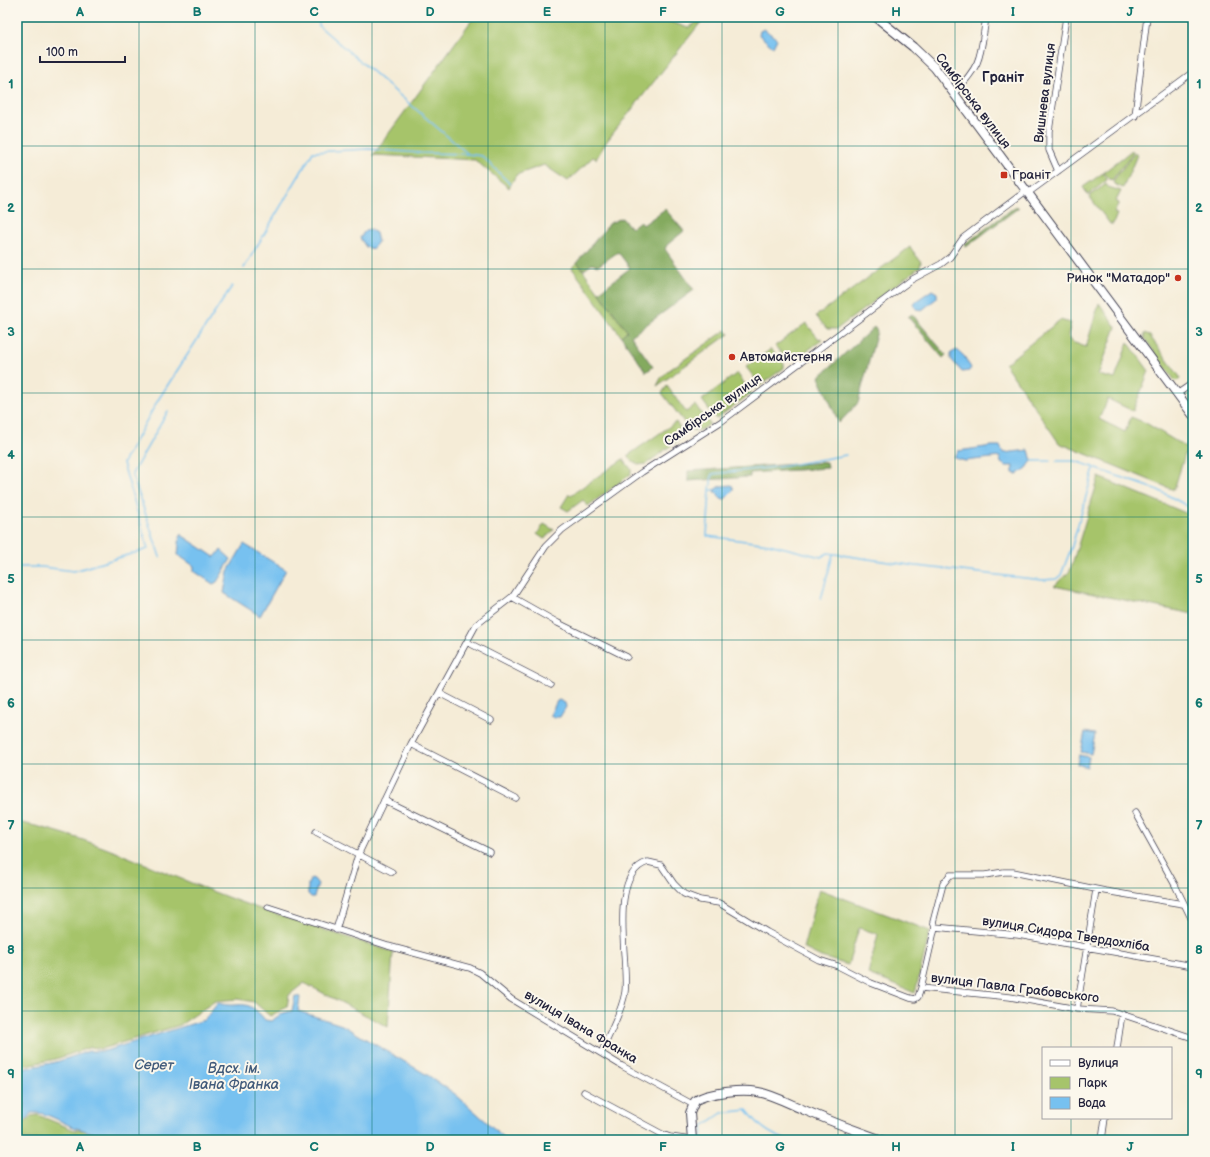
<svg xmlns="http://www.w3.org/2000/svg" width="1210" height="1157" font-family="'Balsamiq Sans',sans-serif">
<style>
.green{fill:#a6c46b;stroke:#647353}
.forest{fill:#84aa5f;stroke:#53664d}
.water{fill:#77c1f0;stroke:#4c7296}
.lines{fill:none;stroke-linecap:round;stroke-linejoin:round}
.stream{stroke:#77c1f0;stroke-width:1.5}
.minor-casing{stroke:#424052;stroke-width:7}
.secondary-casing{stroke:#424052;stroke-width:10}
.minor{stroke:#fff;stroke-width:5.5}
.secondary{stroke:#fff;stroke-width:8}
.grid{fill:none;stroke:#0f766e;stroke-width:1;stroke-opacity:0.55}
.poi-dot{fill:#c8321e;stroke:#fbf7ec;stroke-width:1.5}
.labels{text-anchor:middle;dominant-baseline:central;stroke-width:4;stroke-linejoin:round;paint-order:stroke}
.street-label{font-size:13px;fill:#22223b;stroke:#fbf7ec}
.poi-label{font-size:13px;fill:#22223b;stroke:#fbf7ec;text-anchor:start}
.neighbourhood-label{font-size:14px;font-weight:bold;fill:#22223b;stroke:#fbf7ec}
.water-label{font-size:14px;font-style:italic;fill:#405a7a;stroke:#fbf7ec}
.neatline{fill:none;stroke:#0f766e;stroke-width:1.5}
.grid-label{font-size:13px;text-anchor:middle;font-weight:bold;fill:#0f766e}
</style>
<rect width="100%" height="100%" fill="#fbf7ec"/>
<filter id="ink" filterUnits="userSpaceOnUse"><feTurbulence type="fractalNoise" baseFrequency=".025" numOctaves="2"/><feDisplacementMap in="SourceGraphic" scale="8" xChannelSelector="R" yChannelSelector="G"/><feConvolveMatrix kernelMatrix="1 2 1 2 8 2 1 2 1" color-interpolation-filters="sRGB"/></filter>
<filter id="wash" filterUnits="userSpaceOnUse"><feTurbulence type="fractalNoise" baseFrequency=".012" numOctaves="4" result="noise"/><feDisplacementMap in="SourceGraphic" scale="16" xChannelSelector="R" yChannelSelector="G"/><feGaussianBlur stdDeviation="0.9" result="paint"/><feColorMatrix in="noise" values="0 0 0 0 0 0 0 0 0 0 0 0 0 0 0 0 0 1.4 0 .05"/><feComposite in="paint" operator="in"/></filter>
<g filter="url(#wash)">
<rect width="100%" height="100%" fill="#f5ecd7"/>
<path class="green" d="M474,17H657L688,28L705,17L607,141L596,159L593,157L568,181L544,165L516,175L509,188L475,160L373,155Z
M1132,150L1133,152L1112,180L1109,179L1104,172Z
M1134,153L1137,155L1123,188L1114,184L1113,181Z
M1103,173L1107,180L1088,195L1083,187Z
M1106,184L1108,187L1121,191L1116,201L1119,203L1114,213L1117,214L1113,224H1110L1089,196Z
M910,247L921,262L920,267L837,329H827L816,316Z
M577,262L627,331L621,336L572,268Z
M1099,303L1116,327L1098,375L1115,379L1128,342L1149,371L1133,411L1108,399L1099,419L1125,432L1131,417L1146,423L1187,448L1174,490L1059,443L1005,364L1060,320L1071,323L1068,335L1072,342L1086,347Z
M806,323L819,339L821,338L822,340L796,359L786,358L775,346Z
M726,330L729,334L657,386L661,378L668,371Z
M1145,333L1149,335L1180,377L1179,380L1175,381L1144,338Z
M771,349L784,364V368L755,389L752,385L757,381L746,367Z
M737,373L751,393L716,419L702,400Z
M667,386L686,412L695,405L710,424L701,430H692L687,426L662,393Z
M676,422L682,432L680,439L646,464L638,465L627,456Z
M623,459L631,469V474L588,506L583,500L568,511L561,507L569,494L571,495Z
M1099,477L1193,516V614L1054,586L1070,571Z
M544,524L554,530L544,539L537,534Z
M17,822C86,835 149,867 214,892C272,915 333,932 393,952L388,1027L304,983L289,995L287,1007L270,1016L254,1002L238,999L215,1001L180,1025L101,1049L91,1047L56,1059L17,1067Z
M819,889L930,931L915,993L868,974L878,934L859,928L848,965L821,957L803,948Z
M38,1115L74,1130H83L107,1140H17V1124L26,1122L31,1116Z"/>
<path class="forest" d="M1016,206L1018,208L966,247L964,245Z
M665,209L684,231L667,245L665,249L694,290L631,336L653,367L646,372L621,336L627,331L599,292L630,268L618,252L598,266L592,264L584,270L577,262L610,223L622,218L631,228L640,221L643,225Z
M912,314L946,355L943,358L908,317Z
M874,327L877,331L858,403L839,423L819,377Z
M827,462L828,468L750,473V477L688,481V471Z"/>
<path class="water" d="M764,29L777,39L773,47L759,35L760,31Z
M369,229L376,233L378,242L372,249L366,247L360,238L364,232Z
M932,290L937,293V298L922,310L916,309L913,303Z
M957,350L964,356L971,368L969,371L962,372L951,359V353Z
M992,446H1000L1003,453L1029,450L1032,461L1026,469L1017,474L1013,473V466H1006L1001,463L1000,457L965,461L954,458L958,451Z
M732,485L734,490L725,499H721L714,490L720,486Z
M180,534L213,556L215,557L221,550L231,559L217,582L213,584L194,571V566L178,555Z
M244,544L286,570L260,616L224,593L228,571Z
M559,700L565,703L566,707L560,717H553L550,715L557,701Z
M1085,732L1095,734L1091,754L1081,752Z
M1079,755L1089,757L1087,767L1077,764Z
M311,878L314,879L318,884L314,897H311L308,894V884Z
M295,996L300,997L298,1011L342,1025L429,1076L455,1094L507,1140H111C99,1135 88,1131 76,1128C61,1123 47,1111 31,1113L26,1120L17,1121V1112L24,1109L25,1103L17,1100V1070L56,1062L89,1051H105L204,1020L218,1003C241,1010 245,995 265,1020L271,1021L283,1013L292,1011Z"/>
<g class="lines">
<path class="stream" d="M319,17V26L468,154L482,156L510,184
M244,268L313,152L368,149L421,153L468,154
M1032,461H1050
M1056,461H1075L1093,467
M710,490L712,474L784,466L846,455
M714,490H710L707,536L769,544L821,557L828,553L916,566L1043,580L1056,579L1061,575L1072,546L1094,468L1158,490L1193,509
M160,557L132,474L168,411
M17,567H42L74,571L148,549L123,463L158,400L232,286
M821,599L833,554
M702,1140L703,1126L722,1113L747,1110C760,1127 766,1132 786,1140"/>
</g>
</g>
<g filter="url(#ink)">
<g class="lines">
<g class="minor-casing">
<path id="minor" d="M954,93C983,63 980,57 986,17
M1135,116L1147,17
M1058,171L1049,150V131L1066,17
M1028,193L1193,72
M1177,394L1193,383
M512,597L558,623L627,657
M467,642L551,685
M439,693L491,720
M411,744L516,798
M384,800L490,852
M1135,813L1175,885L1193,922
M316,832L392,872
M268,907L388,946L470,968L480,973L511,999L622,1066L692,1104
M935,927L1018,935L1193,966
M336,930L358,855L411,744L476,625L513,596L546,546L562,530L642,472L722,421L911,280L941,264L950,257L963,238L1026,191
M921,988L935,927L933,922L943,884L950,875H985L1004,872H1013L1105,891L1183,904
M1077,1009L1096,890
M1117,1048L1122,1014
M602,1052C609,1033 622,1012 625,992C629,962 607,874 648,862L661,865L674,884L684,894L700,900L719,903L767,932L819,960L838,966L871,983L910,998L915,999L918,997L921,988L1010,997L1077,1009L1112,1011L1193,1038
M584,1092L662,1134L670,1137L692,1140
M1102,1140L1105,1118"/>
</g>
<g class="secondary-casing">
<path id="secondary" d="M876,17L913,47L935,68L1193,415
M692,1140L690,1113L695,1101C708,1092 743,1089 758,1092C774,1095 790,1104 804,1110C830,1121 856,1131 882,1140"/>
</g>
<use href="#minor" class="minor"/>
<use href="#secondary" class="secondary"/>
</g>
</g>
<path class="grid" d="M139,17V1140M255,17V1140M372,17V1140M488,17V1140M605,17V1140M722,17V1140M838,17V1140M955,17V1140M1071,17V1048M17,146H1193M17,269H1193M17,393H1193M17,517H1193M17,640H1193M17,764H1193M17,888H1193M17,1011H1193M1071,1118V1140"/>
<g class="poi-dot">
<rect x="1000" y="171" width="8" height="8" rx="2"/>
<circle cx="1178" cy="278" r="4"/>
<circle cx="732" cy="357" r="4"/>
</g>
<g class="labels">
<g class="street-label">
<text transform="translate(1045 93) rotate(-83)">Вишнева вулиця</text>
<text transform="translate(973 101) rotate(53)">Самбірська вулиця</text>
<text transform="translate(713 410) rotate(-35)">Самбірська вулиця</text>
<text transform="translate(1066 934) rotate(9)">вулиця Сидора Твердохліба</text>
<text transform="translate(1015 988) rotate(7)">вулиця Павла Грабовського</text>
<text transform="translate(581 1027) rotate(31)">вулиця Івана Франка</text>
</g>
<g class="poi-label">
<text x="1012" y="175">Граніт</text>
<text x="1170" y="278" text-anchor="end">Ринок "Матадор"</text>
<text x="740" y="357">Автомайстерня</text>
</g>
<g class="neighbourhood-label">
<text x="1003" y="77">Граніт</text>
</g>
<g class="water-label">
<text transform="translate(154 1065) rotate(1)">Серет</text>
<text x="234" y="1068">Вдсх. ім.<tspan x="234" dy="16">Івана Франка</tspan></text>
</g>
</g>
<rect width="1210" height="1157" fill="none" stroke="#fbf7ec" stroke-width="44"/>
<rect x="1042" y="1047" width="130" height="72" fill="#fbf7ec" stroke="#a4a2a5"/>
<rect x="1050" y="1060" width="20" height="6" fill="#ffffff" stroke="#a4a2a5"/>
<text x="1078" y="1067" font-size="12" fill="#22223b">Вулиця</text>
<rect x="1050" y="1077" width="20" height="12" fill="#a6c46b" stroke="#a4a2a5"/>
<text x="1078" y="1087" font-size="12" fill="#22223b">Парк</text>
<rect x="1050" y="1097" width="20" height="12" fill="#77c1f0" stroke="#a4a2a5"/>
<text x="1078" y="1107" font-size="12" fill="#22223b">Вода</text>
<path d="M40 56v6h85v-6" fill="none" stroke="#22223b" stroke-width="2"/>
<text x="46" y="56" font-size="12" fill="#22223b" stroke="#fbf7ec" stroke-width="3" paint-order="stroke">100 m</text>
<rect x="22" y="22" width="1166" height="1113" class="neatline"/>
<g class="grid-label">
<text x="80" y="16">A</text>
<text x="197" y="16">B</text>
<text x="314" y="16">C</text>
<text x="430" y="16">D</text>
<text x="547" y="16">E</text>
<text x="663" y="16">F</text>
<text x="780" y="16">G</text>
<text x="896" y="16">H</text>
<text x="1013" y="16">I</text>
<text x="1130" y="16">J</text>
<text x="11" y="88">1</text>
<text x="1199" y="88">1</text>
<text x="11" y="212">2</text>
<text x="1199" y="212">2</text>
<text x="11" y="336">3</text>
<text x="1199" y="336">3</text>
<text x="11" y="459">4</text>
<text x="1199" y="459">4</text>
<text x="11" y="583">5</text>
<text x="1199" y="583">5</text>
<text x="11" y="707">6</text>
<text x="1199" y="707">6</text>
<text x="11" y="830">7</text>
<text x="1199" y="830">7</text>
<text x="11" y="954">8</text>
<text x="1199" y="954">8</text>
<text x="11" y="1078">9</text>
<text x="1199" y="1078">9</text>
<text x="80" y="1151">A</text>
<text x="197" y="1151">B</text>
<text x="314" y="1151">C</text>
<text x="430" y="1151">D</text>
<text x="547" y="1151">E</text>
<text x="663" y="1151">F</text>
<text x="780" y="1151">G</text>
<text x="896" y="1151">H</text>
<text x="1013" y="1151">I</text>
<text x="1130" y="1151">J</text>
</g>
</svg>
